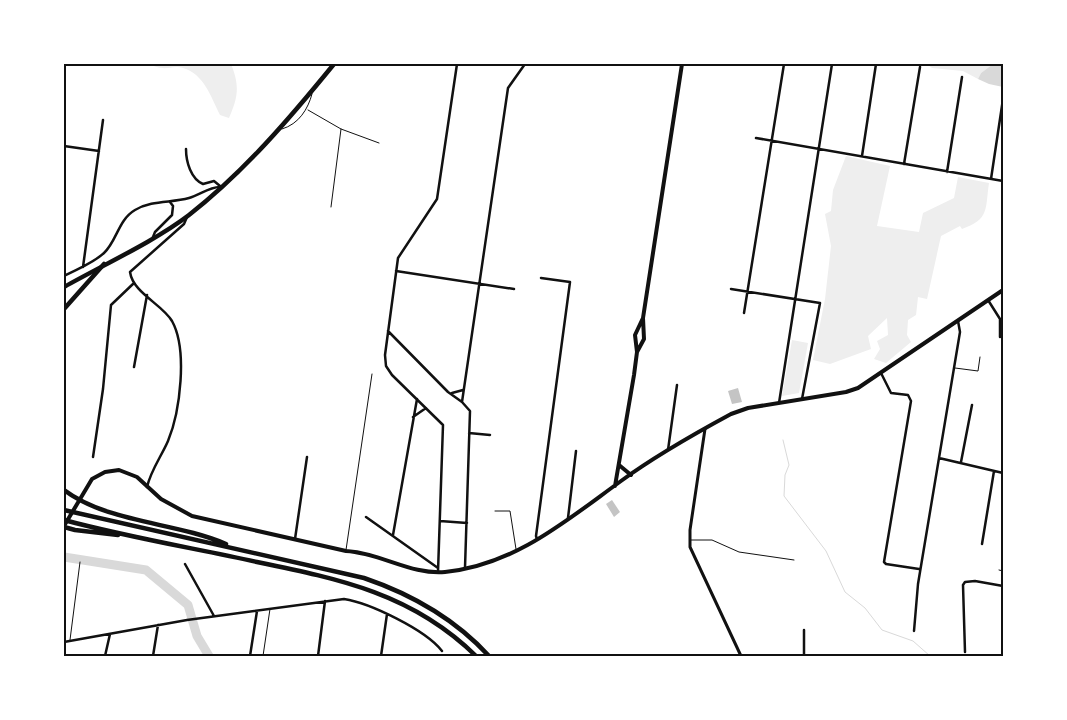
<svg xmlns="http://www.w3.org/2000/svg" width="1067" height="720" font-family="Cabin,sans-serif">
<style>
.green{fill:#eee}
.water{fill:#d9d9d9}
.lines{fill:none;stroke-linecap:round;stroke-linejoin:round}
.stream{stroke:#d9d9d9;stroke-width:1}
.river{stroke:#d9d9d9;stroke-width:9}
.building{fill:#c4c4c4}
.service{stroke:#111;stroke-width:1}
.minor{stroke:#111;stroke-width:2.5}
.tertiary{stroke:#111;stroke-width:3}
.secondary{stroke:#111;stroke-width:4}
.trunk{stroke:#111;stroke-width:4.5}
.motorway{stroke:#111;stroke-width:4.5}
.neatline{fill:none;stroke:#111;stroke-width:2}
</style>
<rect width="100%" height="100%" fill="#fff"/>
<path class="green" d="M149,64H231C240,86 238,97 229,118L220,115C211,97 204,74 183,68C170,64 168,73 149,64Z
M927,64H993L981,73L978,79L963,71L932,68Z
M846,156L890,166L877,226L919,232L923,213L954,198L958,177L989,183C985,209 990,219 962,229L960,226L941,236L927,299L918,297L916,315L908,320L907,335L911,342L886,363L874,359L880,349L877,341L888,335L887,318L868,336L871,349L830,364L813,360L825,299L831,246L825,214L831,211L833,190Z
M792,340L808,343L799,393L782,396Z"/>
<path class="water" d="M993,64H1003V87L989,84L978,79L981,73Z"/>
<g class="lines">
<path class="stream" d="M783,440L789,465L785,475L784,496L826,551L845,592L865,608L882,630L913,641L930,656
M436,656L437,654"/>
<path class="river" d="M64,557L146,570L188,605L197,636L209,656"/>
</g>
<path class="building" d="M738,388L742,402L732,404L728,391Z
M612,500L620,512L614,517L606,504Z"/>
<g class="lines">
<path class="service" d="M308,110L341,129L379,143
M282,129C299,124 308,109 312,94
M331,207L341,129
M955,368L978,371L980,357
M495,511H510L516,549
M690,540H712L739,552L794,560
M346,550L372,374
M999,570L1003,571
M70,640L80,562
M263,656L270,609"/>
<path class="minor" d="M756,138L1003,181
M64,146L99,151
M186,149C186,162 191,179 203,184L214,181L220,186
M862,156L876,64
M904,164L920,67
M947,172L962,77
M991,179L1003,99
M153,237L155,232L172,215L173,206L170,202
M83,267L103,120
M396,271L514,289
M64,276C77,269 92,264 104,253C117,241 118,220 135,210C152,200 171,203 189,198C200,195 210,186 221,187
M731,289L820,303L802,399
M988,300L1000,319V337
M744,313L784,64
M388,331L448,392L462,402
M134,367L147,295
M881,373L891,393L908,395L911,401L884,562L886,564L919,569
M452,393L463,390
M779,403L832,64
M413,417L426,408
M469,433L490,435
M668,450L677,385
M93,457L103,389L111,305L134,283
M939,458L1003,473
M961,462L972,405
M147,487C151,470 161,457 168,441C180,412 188,350 172,321C162,304 133,293 130,272L184,224L187,217
M366,517L438,568
M568,518L576,451
M440,521L467,523
M393,535L417,399
M295,539L307,457
M537,539L536,536L570,282L541,278
M982,544L994,471
M185,564L214,616
M465,568L470,411L462,402L508,88L525,64
M438,572L443,425L392,375L386,366L385,355L398,258L437,199L457,64
M914,631L918,584L960,332L958,321
M64,642L187,620L344,599C370,603 426,630 442,651
M965,652L963,585L965,582L975,581L1003,586
M105,656L110,634
M153,656L158,625
M250,656L257,611
M318,656L325,601
M381,656L387,614
M804,656V630"/>
<path class="tertiary" d="M705,429L690,530V547L741,656"/>
<path class="secondary" d="M637,352L644,339L643,318L682,64
M619,465L631,475
M615,486L634,375L637,352L635,335L643,318
M64,526L92,479L105,472L119,470L137,477L161,499L192,516L346,551C381,553 411,575 445,572C515,565 567,520 621,481C655,456 694,434 731,414L748,408L846,392L858,388L1003,290"/>
<path class="trunk" d="M64,287C103,265 155,241 189,215C244,172 290,118 334,64"/>
<path class="motorway" d="M64,309L104,264
M64,490C108,523 175,522 226,544
M64,510L364,578C411,594 455,619 489,656
M64,520C127,537 193,548 257,562C340,579 413,594 476,656
M64,527L75,530L118,535"/>
</g>
<rect width="1067" height="720" fill="none" stroke="#ffffff" stroke-width="130"/>
<rect x="65" y="65" width="937" height="590" class="neatline"/>
</svg>
